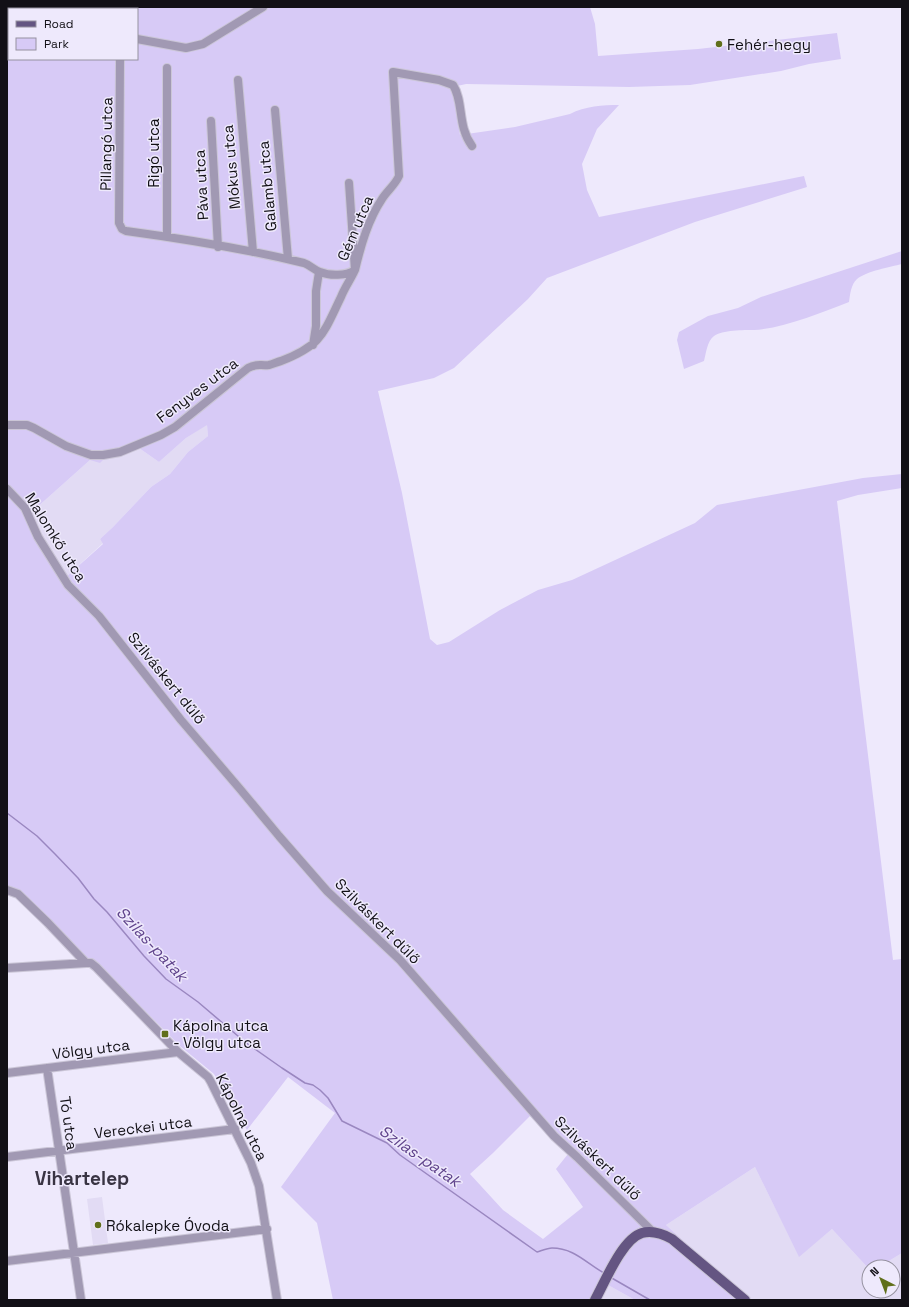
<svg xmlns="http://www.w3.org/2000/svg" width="909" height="1307" font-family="'Space Grotesk',sans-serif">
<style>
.built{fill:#e2dbf4}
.green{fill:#d7caf6;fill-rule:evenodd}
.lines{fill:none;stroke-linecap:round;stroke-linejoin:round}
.stream{stroke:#9a87c0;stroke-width:1.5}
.minor-casing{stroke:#cbc6d7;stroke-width:10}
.major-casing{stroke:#cbc6d7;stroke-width:12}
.minor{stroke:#a199b3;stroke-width:8}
.major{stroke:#645582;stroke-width:10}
.poi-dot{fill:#606f1b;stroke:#eee9fc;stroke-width:1.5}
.labels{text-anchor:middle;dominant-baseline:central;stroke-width:3;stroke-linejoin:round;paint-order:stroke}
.poi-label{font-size:15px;fill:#121016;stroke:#eee9fc;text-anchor:start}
.street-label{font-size:15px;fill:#121016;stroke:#eee9fc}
.water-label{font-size:16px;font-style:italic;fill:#60448c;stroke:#eee9fc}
.district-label{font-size:19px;font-weight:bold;fill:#393443;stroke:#eee9fc}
</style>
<rect width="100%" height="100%" fill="#eee9fc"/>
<path class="built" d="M207,424L208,436L188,452L170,474L151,487L113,527L100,539L103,543L66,577L32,519L34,510L90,460L104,459L139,448L159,462L186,438Z
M755,1167L799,1256L832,1229L869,1269V1291H893V1267H879L902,1253V1300H752L737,1289L666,1225Z
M102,1197L108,1243L93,1245L87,1199Z
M608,1285L635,1300H600Z"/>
<path class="green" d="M7,7H590L595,24L598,56L698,49L837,33L841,59L809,64L781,71L690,85L629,87L466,84L457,86L453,91L460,135L515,127L570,114C585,106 603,105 619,105L597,129L582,164L587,190L599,217L804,176L807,187L695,222L547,278L528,299L454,368L434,378L378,391L402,493L430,639L437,645L449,642L500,610L538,590L572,580L695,523L717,505L863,478L902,474V488L858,495L837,501L893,960L902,959V1253L879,1267H869V1269L832,1229L799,1257L755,1167L666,1225L737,1289L752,1300H635L608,1285L600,1300H333L317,1223L281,1187L335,1113L288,1077L247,1130L214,1074L180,1046L137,1003L82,957L7,885ZM9,9H137V59H9ZM207,425L208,436L188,452L170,474L151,487L113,527L100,539L103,544L66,577L32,519L34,510L90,460L100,463L104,459L139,448L159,462L186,438ZM530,1116L568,1154L556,1169L583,1207L543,1239L503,1210L470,1174L493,1153Z
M902,251V264C890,267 867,271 857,279C851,284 850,295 849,302C820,313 785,328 754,330C744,330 722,330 714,336C707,341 706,354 704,361L684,369L677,340L679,332L708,316L738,308L761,297Z"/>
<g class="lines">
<path class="stream" d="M7,813L37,836L55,854L78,878L94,899L107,912L144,956L166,979L198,1002L245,1042L282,1068L305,1083L313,1085L320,1090L328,1098L342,1121L387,1143L400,1155L537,1252C541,1251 547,1248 552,1248C574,1248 586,1263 604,1273
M610,1277L650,1300"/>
<g class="minor-casing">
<path id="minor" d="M7,27H9
M7,39H9
M137,39L186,48L203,44L263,7
M120,59L119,223L122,229L126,231C185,239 246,249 304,263C310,265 314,270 320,272C330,276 346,276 355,270C361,245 368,220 382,199C387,191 395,185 399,176L393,72L439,80L453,85C464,102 457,126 472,146
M167,68V237
M238,80L253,252
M275,110L288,259
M211,121L218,247
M313,345L316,326V291L319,272
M7,425H27L34,428L66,446L91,455H103L120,452L161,435L175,427L248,368C257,363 260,366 269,365C273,364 277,362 281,361C322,345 323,334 341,297C345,287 351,279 355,270L349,183
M7,489L25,508L38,537L68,585L99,616L181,720L240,789L279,836L327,891L400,960L554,1136L577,1157L653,1232
M7,890L18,894L48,923L86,963H91L96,967L178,1052L208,1077L211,1082L251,1163L259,1186L277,1300
M7,968L86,963
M47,1068L81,1300
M7,1073L178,1052
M7,1157L235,1129
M7,1261L267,1229"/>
</g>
<g class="major-casing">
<path id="major" d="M595,1300C605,1282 622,1239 642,1233C653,1230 663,1234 672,1239L745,1300"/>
</g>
<use href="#minor" class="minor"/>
<use href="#major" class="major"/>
</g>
<g class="poi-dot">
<circle cx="719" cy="44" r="4"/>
<rect x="161" y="1030" width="8" height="8" rx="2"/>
<circle cx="98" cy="1225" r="4"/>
</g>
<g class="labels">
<g class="poi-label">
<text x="727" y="44">Fehér-hegy</text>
<text x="173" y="1025">Kápolna utca<tspan x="173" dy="17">- Völgy utca</tspan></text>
<text x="106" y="1225">Rókalepke Óvoda</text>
</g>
<g class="street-label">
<text transform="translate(106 144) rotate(-89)">Pillangó utca</text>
<text transform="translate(153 153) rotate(-90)">Rigó utca</text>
<text transform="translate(231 167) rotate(-95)">Mókus utca</text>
<text transform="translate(201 185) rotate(-93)">Páva utca</text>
<text transform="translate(267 186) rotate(-95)">Galamb utca</text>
<text transform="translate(355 228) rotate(-67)">Gém utca</text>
<text transform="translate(197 390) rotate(-37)">Fenyves utca</text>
<text transform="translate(56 537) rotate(58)">Malomkő utca</text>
<text transform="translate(167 678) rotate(51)">Szilváskert dűlő</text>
<text transform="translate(378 921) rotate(45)">Szilváskert dűlő</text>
<text transform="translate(91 1049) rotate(-7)">Völgy utca</text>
<text transform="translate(242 1117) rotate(63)">Kápolna utca</text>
<text transform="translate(69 1123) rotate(82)">Tó utca</text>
<text transform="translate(143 1127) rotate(-7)">Vereckei utca</text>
<text transform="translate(598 1158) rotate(44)">Szilváskert dűlő</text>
</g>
<g class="water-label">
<text transform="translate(152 944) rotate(47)">Szilas-patak</text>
<text transform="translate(420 1156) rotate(35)">Szilas-patak</text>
</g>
<g class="district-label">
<text x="82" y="1178">Vihartelep</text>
</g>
</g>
<rect width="909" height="1307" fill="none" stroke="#121016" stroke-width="16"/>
<rect x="8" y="8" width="130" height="52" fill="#eee9fc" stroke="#9692a0"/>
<rect x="16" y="21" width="20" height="6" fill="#645582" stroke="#9692a0"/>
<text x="44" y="28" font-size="12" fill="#121016">Road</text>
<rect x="16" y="38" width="20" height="12" fill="#d7caf6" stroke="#9692a0"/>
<text x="44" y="48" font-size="12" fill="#121016">Park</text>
<g transform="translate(881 1279) rotate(318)"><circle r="19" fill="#eee9fc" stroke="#9692a0"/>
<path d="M0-3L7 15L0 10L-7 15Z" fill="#606f1b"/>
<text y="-6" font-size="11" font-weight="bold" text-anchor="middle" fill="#121016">N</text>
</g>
</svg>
